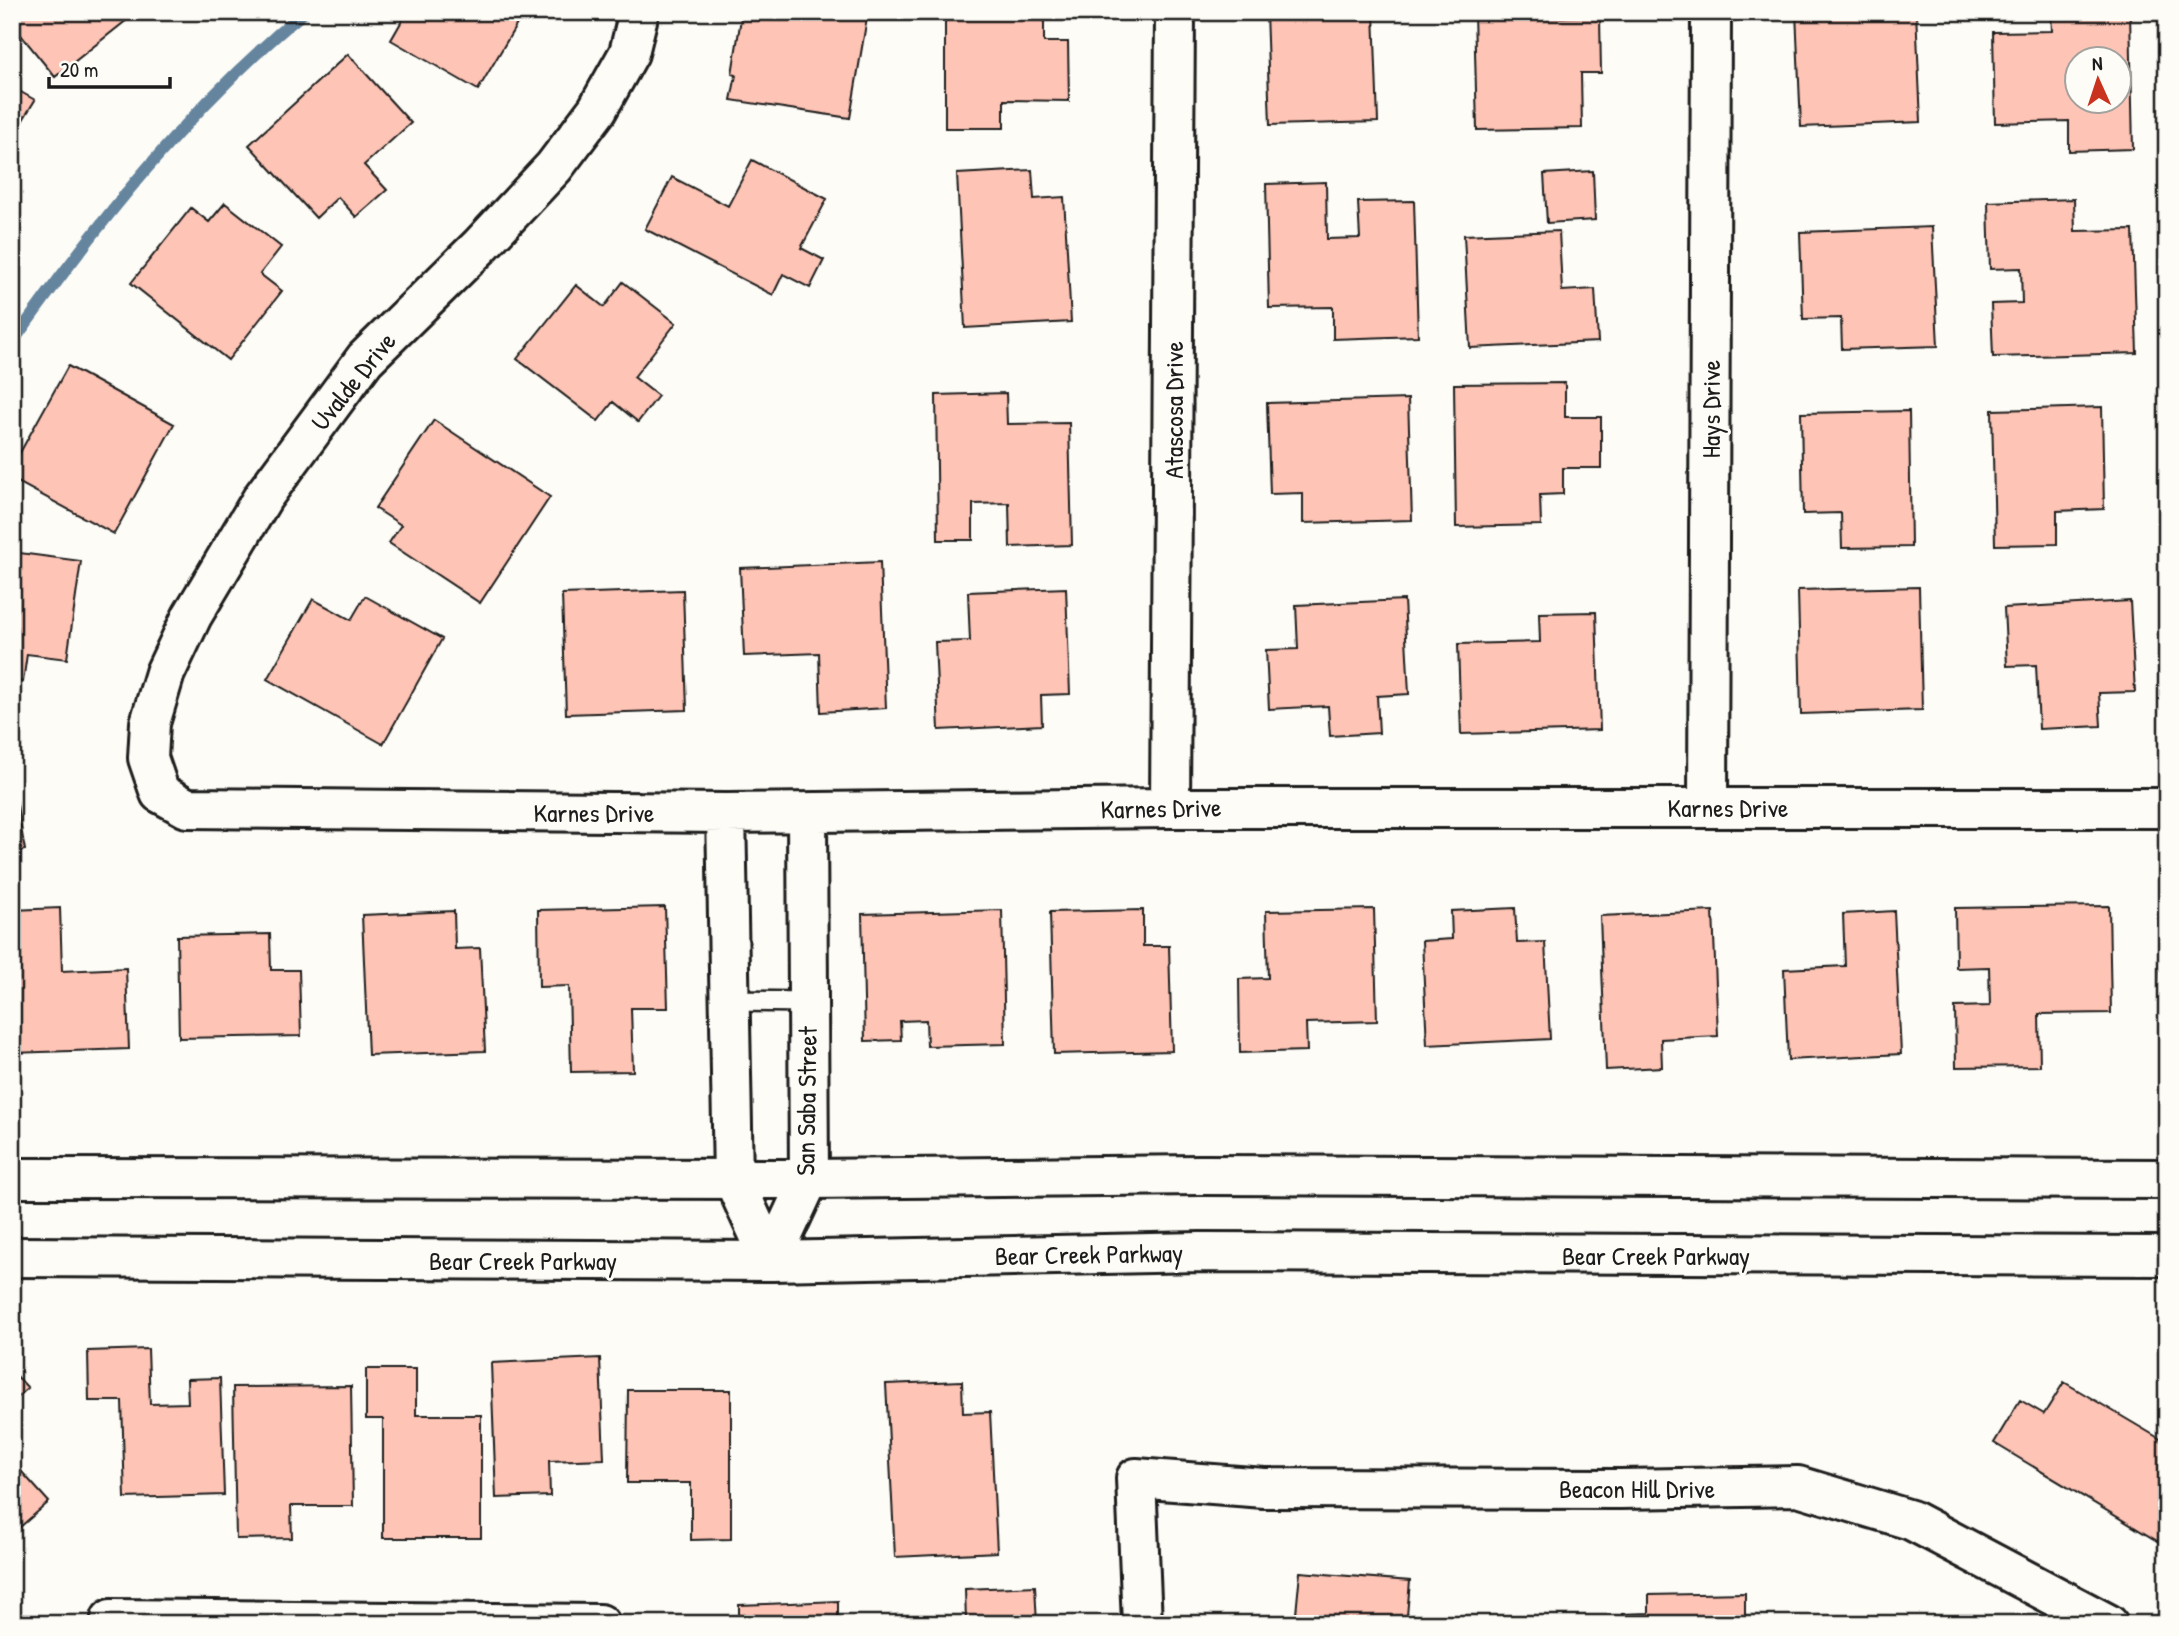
<svg xmlns="http://www.w3.org/2000/svg" width="2179" height="1636" font-family="'Patrick Hand',sans-serif">
<style>
.lines{fill:none;stroke-linecap:round;stroke-linejoin:round}
.stream{stroke:#65859e;stroke-width:12}
.building{fill:#fec4b5;stroke:#1c1c1c;stroke-width:2;fill-rule:evenodd}
.service-casing{stroke:#1c1c1c;stroke-width:24}
.minor-casing{stroke:#1c1c1c;stroke-width:44}
.secondary-casing{stroke:#1c1c1c;stroke-width:44}
.service{stroke:#fdfcf7;stroke-width:19}
.minor{stroke:#fdfcf7;stroke-width:38}
.secondary{stroke:#fdfcf7;stroke-width:38}
.labels{text-anchor:middle;dominant-baseline:central;stroke-width:6;stroke-linejoin:round;paint-order:stroke}
.street-label{font-size:26px;fill:#1c1c1c;stroke:#fdfcf7}
</style>
<rect width="100%" height="100%" fill="#fdfcf7"/>
<filter id="ink" filterUnits="userSpaceOnUse"><feTurbulence type="fractalNoise" baseFrequency=".0143" numOctaves="2"/><feDisplacementMap in="SourceGraphic" scale="14" xChannelSelector="R" yChannelSelector="G"/><feConvolveMatrix kernelMatrix="1 2 1 2 8 2 1 2 1" color-interpolation-filters="sRGB"/></filter>
<g filter="url(#ink)">
<g class="lines">
<path class="stream" d="M12,343C98,223 189,107 304,12"/>
</g>
<path class="building" d="M12,12H137L55,77L12,24Z
M407,12H524L478,90L391,40Z
M742,12H868L850,118L731,100L736,75L732,74Z
M945,12H1044V42H1068L1069,101L1004,100V128H945Z
M1266,12H1374L1378,122L1270,125Z
M1474,12H1538L1539,18L1600,16L1601,73H1581L1582,128L1477,130Z
M1796,12H1916L1921,122L1801,127Z
M2051,12H2130L2133,149L2069,151V121L1995,123L1993,32L2052,31ZM2078,60H2120V102H2078Z
M348,54L411,123L364,165L387,190L356,217L338,197L316,218L249,145Z
M12,87L35,100L12,138Z
M752,160L827,199L801,248L824,260L810,288L783,274L773,295L645,229L672,177L728,206Z
M1032,170L1034,199L1064,197L1071,322L965,328L957,174Z
M1593,171L1595,220L1547,223L1544,174Z
M1326,182L1327,239L1360,238L1358,202L1414,201L1418,336L1333,339V307L1269,308L1266,184Z
M2074,199L2075,231L2133,230L2137,353L1993,357L1991,304L2022,303L2021,268L1990,269L1988,202Z
M225,203L281,247L260,274L282,291L228,360L131,283L191,208L209,222Z
M1932,227L1938,346L1842,349L1841,318L1803,319L1800,232Z
M1559,231L1562,291L1595,289L1598,342L1470,348L1464,235Z
M623,282L676,323L634,377L658,396L638,422L613,402L598,421L517,359L576,285L604,307Z
M68,366L174,424L114,534L12,479V467Z
M1565,383V417H1601V468H1563V494L1540,495L1541,525L1456,527L1454,384Z
M1006,393L1007,424L1069,423L1072,545L1010,547L1009,503L973,504V540H938L936,395Z
M1408,399L1412,520L1303,523V493L1270,494L1267,403Z
M2102,407L2104,509L2057,511V544L1995,545L1992,410Z
M1909,411L1911,547L1842,548L1841,513L1803,514L1801,413Z
M434,420L550,497L480,603L389,543L401,525L375,508Z
M12,552L81,561L67,659L27,654L23,682L12,680Z
M880,562L886,708L821,712L819,653L744,656L740,568Z
M1919,587L1922,710L1801,714L1798,590Z
M1066,588L1070,694L1041,695L1042,725L939,730L935,642L970,641L968,592Z
M683,590L687,710L566,714L562,594Z
M365,596L442,639L383,744L267,679L313,599L351,620Z
M1404,600L1409,694L1377,696L1379,733L1330,736L1328,706L1269,709L1266,650L1298,649L1296,605Z
M2130,601L2135,692L2099,693L2101,726L2039,729L2036,665L2007,666L2004,608Z
M1596,612L1600,730L1461,734L1458,644L1540,642L1539,613Z
M12,777L25,850L12,853Z
M2109,906L2111,1013L2039,1014L2040,1066L1956,1067L1955,1007L1990,1006L1989,967L1956,968L1955,908Z
M665,907L668,1008H631L633,1071L571,1072L569,986L539,987L538,910Z
M60,908L62,971L126,968L129,1049L12,1053V910Z
M1515,908L1517,943L1545,942L1550,1039L1427,1045L1422,941L1452,939L1451,911Z
M1374,909L1377,1021L1306,1023L1307,1051L1240,1053L1239,979L1268,978L1266,911Z
M1002,910L1005,1044L927,1046L926,1020L900,1021L901,1040L865,1041L862,914Z
M1143,910V946H1169L1172,1051L1054,1054L1050,912Z
M454,911L455,949L480,948L485,1051L368,1055L362,915Z
M1713,911L1718,1036L1661,1039L1662,1067L1606,1070L1600,916Z
M1894,911L1901,1054L1788,1060L1784,969L1845,966L1843,914Z
M270,934L271,970H299L301,1036L179,1038L177,936Z
M2160,946H2167V1059H2163Z
M148,1349L150,1404L188,1403L187,1379L220,1378L224,1495L125,1498L122,1401H89L88,1351Z
M600,1358L604,1459L549,1461L550,1496L496,1498L491,1363Z
M366,1369H416V1415H481V1538H383V1419H366Z
M12,1371L28,1388L12,1402Z
M962,1381L963,1413L990,1412L997,1552L895,1557L886,1384Z
M2064,1382L2167,1443V1528L2159,1542L1994,1443L2020,1400L2044,1414Z
M351,1386L353,1506H291L292,1538L236,1539L233,1387Z
M628,1390H731V1539L691,1540V1483H627Z
M12,1461L49,1502L12,1534Z
M1300,1572L1410,1581L1407,1616L1438,1619V1624H1295Z
M1035,1586L1037,1624H935L966,1622L965,1589Z
M1745,1593V1624H1623L1622,1614L1649,1613V1595Z
M838,1601V1624H739V1605Z"/>
<g class="lines">
<g class="service-casing">
<path id="service" d="M730,1001L808,1002"/>
</g>
<g class="minor-casing">
<path id="minor" d="M639,12L629,53L597,110L554,167L480,246L365,359L263,497L192,616L165,673L150,723L148,758L160,793L187,808L726,813L1170,808H2167
M1708,806L1711,12
M1170,808L1175,12
M726,813L733,1178L771,1261
M771,1261L809,1179L807,813
M110,1624L111,1619L600,1624
M1142,1624L1136,1478L1264,1488L1620,1489L1798,1486L1911,1520L2108,1624"/>
</g>
<g class="secondary-casing">
<path id="secondary" d="M12,1178L809,1179L1200,1175L2167,1179
M12,1257L771,1261L1200,1252L2167,1256"/>
</g>
<use href="#service" class="service"/>
<use href="#minor" class="minor"/>
<use href="#secondary" class="secondary"/>
</g>
</g>
<g class="labels">
<g class="street-label">
<text transform="translate(353 381) rotate(-51)">Uvalde Drive</text>
<text transform="translate(1710 409) rotate(-90)">Hays Drive</text>
<text transform="translate(1173 410) rotate(-90)">Atascosa Drive</text>
<text x="1728" y="807">Karnes Drive</text>
<text transform="translate(1161 808) rotate(-1)">Karnes Drive</text>
<text x="594" y="812">Karnes Drive</text>
<text transform="translate(806 1101) rotate(-89)">San Saba Street</text>
<text transform="translate(1089 1254) rotate(-1)">Bear Creek Parkway</text>
<text x="1656" y="1255">Bear Creek Parkway</text>
<text x="523" y="1260">Bear Creek Parkway</text>
<text x="1637" y="1488">Beacon Hill Drive</text>
</g>
</g>
<rect width="2179" height="1636" fill="none" stroke="#fdfcf7" stroke-width="42"/>
<rect x="21" y="21" width="2137" height="1594" fill="none" stroke="#1c1c1c" stroke-width="2.5" filter="url(#ink)"/>
<g transform="translate(2098 80) rotate(357)"><circle r="33" fill="#fdfcf7" stroke="#a3a29f" stroke-width="2"/>
<path d="M0-5L12 26L0 18L-12 26Z" fill="#c8321e"/>
<text y="-10" font-size="19" font-weight="bold" text-anchor="middle" fill="#1c1c1c">N</text>
</g>
<path d="M49 77v10h121v-10" fill="none" stroke="#1c1c1c" stroke-width="3.5"/>
<text x="60" y="77" font-size="21" fill="#1c1c1c" stroke="#fdfcf7" stroke-width="5" paint-order="stroke">20 m</text>
</svg>
